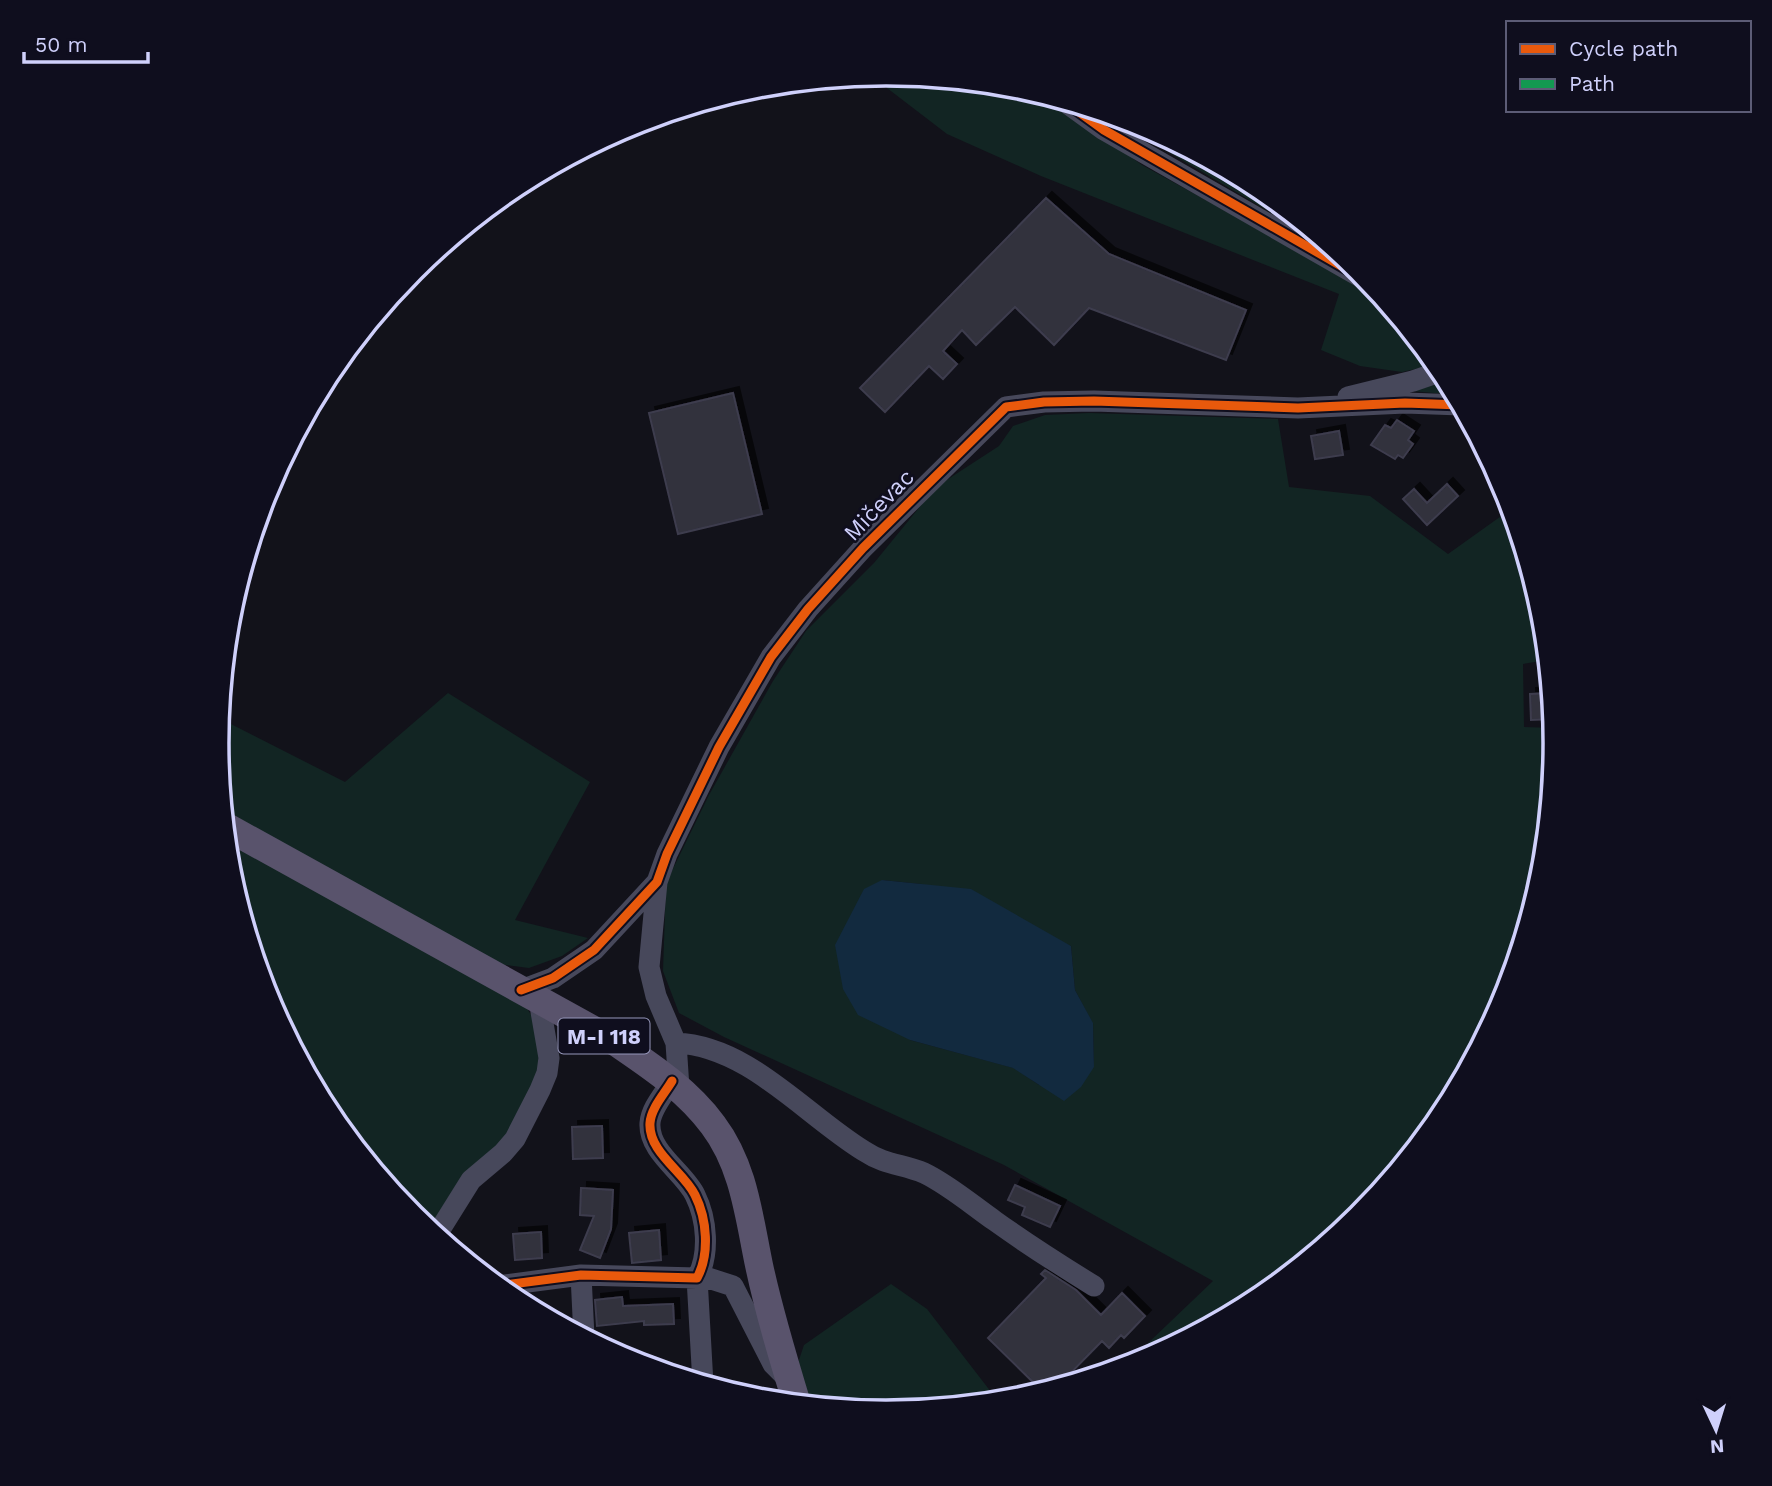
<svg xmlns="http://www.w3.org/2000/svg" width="1772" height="1486" font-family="'Work Sans',sans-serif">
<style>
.green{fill:#122523;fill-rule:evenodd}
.water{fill:#122a3f}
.building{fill:#30303d;stroke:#3e3c4e;stroke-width:2;filter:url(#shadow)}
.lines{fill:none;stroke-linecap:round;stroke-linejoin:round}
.minor{stroke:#47485b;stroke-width:21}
.major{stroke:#59536c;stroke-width:28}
.quiet{stroke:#139951;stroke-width:7;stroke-dasharray:14 7;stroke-linecap:butt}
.cycleway-casing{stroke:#0f0e1e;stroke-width:13}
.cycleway{stroke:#e8590c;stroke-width:9}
.labels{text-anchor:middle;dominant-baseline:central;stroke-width:5;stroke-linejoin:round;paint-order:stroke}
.shield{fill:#0f0e1e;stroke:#9596b9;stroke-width:2}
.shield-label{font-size:21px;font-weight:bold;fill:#cfd0fb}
.street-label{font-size:23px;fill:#cfd0fb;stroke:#0f0e1e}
.rim{fill:none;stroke:#cfd0fb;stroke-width:3.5}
</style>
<defs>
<filter id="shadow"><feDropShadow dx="6" dy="-6" stdDeviation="0" flood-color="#0009"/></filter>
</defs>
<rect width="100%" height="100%" fill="#12121a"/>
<path class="green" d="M886,74L1017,86L1044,95L1142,165L1382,297L1437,364L1402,372L1360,366L1321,350L1339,294L1041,176L947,134L870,75Z
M1099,111L1143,125L1258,187L1336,251Z
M635,123L637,129L562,161L630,124Z
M1445,376L1455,395L1401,390Z
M1089,413L1278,419L1289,487L1370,496L1448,554L1511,509L1543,613L1547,660L1523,664L1524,727L1554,728L1555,743L1543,874L1504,1000L1442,1115L1359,1217L1258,1300L1142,1362L1123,1367L1213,1281L1004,1165L724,1037L679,1013L663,971L666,883L709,795L773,681L806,631L874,563L936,487L999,446L1013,426L1045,415ZM882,880L921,884L1071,946L1075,990L1093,1024L1094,1067L1039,1085L1014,1068L910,1040Z
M448,693L590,782L515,920L588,938L562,956L529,968L498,964L223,810L217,743L219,718L345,782Z
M226,836L521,999L535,1021L541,1069L502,1143L430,1230L412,1216L329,1115L267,999L229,873Z
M891,1284L927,1309L998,1401L886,1412L805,1405L798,1363L804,1345Z"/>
<path class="water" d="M882,880L971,889L1071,946L1075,990L1093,1023L1094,1067L1081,1087L1064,1101L1013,1068L910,1040L858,1015L843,989L835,945L864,889Z"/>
<path class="building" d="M1046,198L1109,254L1246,310L1226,360L1089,308L1054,345L1015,307L976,345L962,330L943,351L957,364L943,379L929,366L885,412L860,388Z
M733,393L762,514L678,534L649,413Z
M1397,420L1414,431L1408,440L1413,444L1403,458L1398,455L1395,459L1371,445L1385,425L1391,428Z
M1339,431L1343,455L1315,459L1311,436Z
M1447,484L1458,496L1427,525L1403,499L1414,489L1427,503Z
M1551,693L1553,719L1531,720L1530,694Z
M602,1126L603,1158L573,1159L572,1127Z
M1015,1185L1060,1206L1050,1227L1022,1215L1025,1207L1008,1200Z
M581,1188L613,1190L611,1229L600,1258L580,1250L594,1216L580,1215Z
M659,1230L661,1260L632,1263L629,1233Z
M541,1232L542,1258L515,1260L513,1234Z
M1045,1270L1076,1290L1101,1315L1122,1293L1145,1316L1124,1338L1121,1335L1109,1348L1102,1341L1057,1387L1043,1392L988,1338L1046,1278L1041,1274Z
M622,1297L623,1306L673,1304L674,1324L644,1325V1321L597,1326L595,1300Z"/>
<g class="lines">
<path class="minor" d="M1064,101L1104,130L1371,283
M1348,397L1413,381L1442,371
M657,882L649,967L656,996L676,1043L679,1088
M521,990L553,978L594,950L657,882L667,854L719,747L771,657L808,609L863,548L1006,407L1044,402L1094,401L1298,408L1405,403L1461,405
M676,1043C749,1046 805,1115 864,1151C885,1165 903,1164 924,1173C949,1185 972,1205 995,1221C1027,1244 1060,1265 1094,1286
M436,1236L471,1180L503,1153L515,1139L540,1090L547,1073L549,1058L539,1000
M581,1275L584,1337
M699,1275L733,1286L773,1364L783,1374
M697,1278L703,1384
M497,1286L581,1275L697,1278C710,1254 707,1219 695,1195C684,1172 648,1152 650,1123C651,1108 665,1093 672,1081"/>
<path class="major" d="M225,826L617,1043C652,1067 687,1090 713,1125C744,1166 749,1217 759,1265C769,1312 783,1358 797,1404"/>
<path class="quiet" d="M1232,1305L1285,1278"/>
<g class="cycleway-casing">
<path id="cycleway" d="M1064,101L1104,130L1371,283
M521,990L553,978L594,950L657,882L667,854L719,747L771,657L808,609L863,548L1006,407L1044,402L1094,401L1298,408L1405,403L1461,405
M497,1286L581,1275L697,1278C710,1254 707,1219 695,1195C684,1172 648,1152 650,1123C651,1108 665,1093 672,1081"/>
</g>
<use href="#cycleway" class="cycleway"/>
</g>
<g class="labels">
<rect class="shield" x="558.5" y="1018.5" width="91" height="35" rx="5"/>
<g class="shield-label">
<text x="604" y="1036">M-I 118</text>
</g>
<g class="street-label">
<text transform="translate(879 505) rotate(-46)">Mičevac</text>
</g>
</g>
<path d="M0 0H1772V1486H0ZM229 743a657 657 0 1 1 1314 0a657 657 0 1 1-1314 0Z" fill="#0f0e1e" fill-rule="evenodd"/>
<path class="rim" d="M229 743a657 657 0 1 1 1314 0a657 657 0 1 1-1314 0Z"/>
<rect x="1506" y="21" width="245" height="91" fill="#0f0e1e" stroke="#5c5c76" stroke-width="2"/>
<rect x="1520" y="44" width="35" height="10" fill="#e8590c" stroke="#5c5c76" stroke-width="2"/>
<text x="1569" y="56" font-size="21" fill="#cfd0fb">Cycle path</text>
<rect x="1520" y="79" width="35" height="10" fill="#139951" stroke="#5c5c76" stroke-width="2"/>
<text x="1569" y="91" font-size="21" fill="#cfd0fb">Path</text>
<g transform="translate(1716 1430) rotate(176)" stroke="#0f0e1e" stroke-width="5" paint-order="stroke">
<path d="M0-5L12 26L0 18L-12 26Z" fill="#cfd0fb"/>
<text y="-10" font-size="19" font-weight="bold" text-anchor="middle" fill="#cfd0fb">N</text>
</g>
<path d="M24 52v10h124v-10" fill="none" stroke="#cfd0fb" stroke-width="3.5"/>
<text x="35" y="52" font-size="21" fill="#cfd0fb" stroke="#0f0e1e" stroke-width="5" paint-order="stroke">50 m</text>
</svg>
